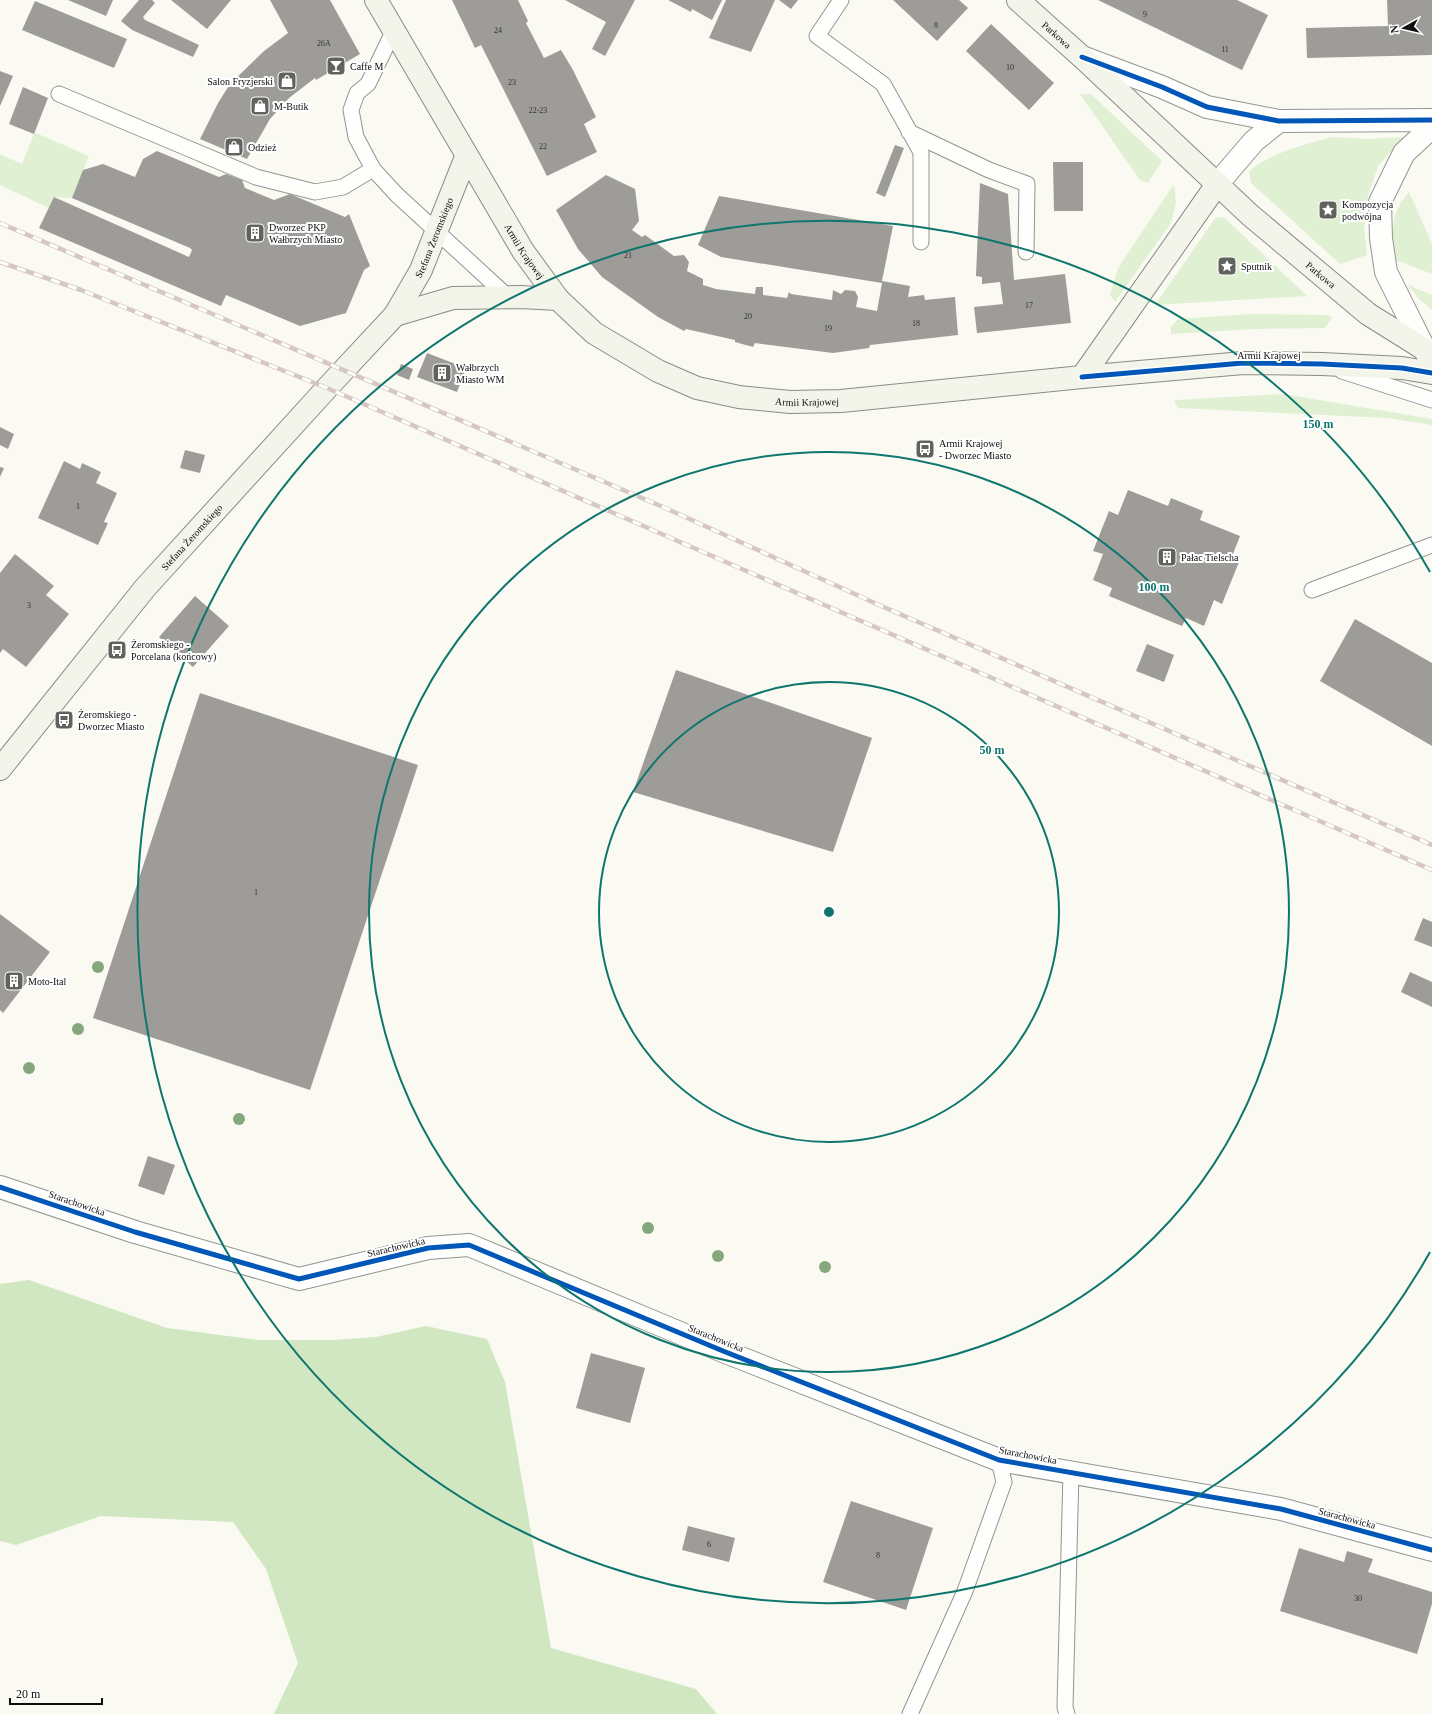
<svg xmlns="http://www.w3.org/2000/svg" width="1432" height="1714" font-family="'Times New Roman',serif">
<style>
.green{fill:#e0f0d3}
.forest{fill:#d0e7c1}
.building{fill:#9e9c98}
.lines{fill:none;stroke-linecap:round;stroke-linejoin:round}
.lane-casing{stroke:#949491;stroke-width:17}
.street-casing{stroke:#949491;stroke-width:24}
.secondary-casing{stroke:#8b8b87;stroke-width:24}
.lane{stroke:#fefefd;stroke-width:15}
.street{stroke:#fefefd;stroke-width:22}
.secondary{stroke:#f4f5ea;stroke-width:22}
.rail-casing{stroke:#d6c7c5;stroke-width:4.5}
.rail{stroke:#fff;stroke-width:3;stroke-dasharray:9;stroke-linecap:butt}
.cycleway-casing{stroke:#fff;stroke-width:8}
.cycleway{stroke:#0057b8;stroke-width:5}
.tree{fill:#85a77e}
.ring{fill:none;stroke:#0f766e;stroke-width:2}
.labels{text-anchor:middle;dominant-baseline:central;stroke-width:4;stroke-linejoin:round;paint-order:stroke}
.number-label{font-size:8px;fill:#323230}
.street-label{font-size:10px;fill:#0e0e0e;stroke:#fff}
.poi-label{font-size:10px;fill:#0e0e0e;stroke:#fff;text-anchor:start}
.centre{fill:#0f766e;stroke:#fff;stroke-width:2}
.ring-label{font-size:12px;text-anchor:middle;font-weight:bold;fill:#0f766e;stroke:#fff;stroke-width:4;stroke-linejoin:round;paint-order:stroke}
</style>
<rect width="100%" height="100%" fill="#fafaf2"/>
<path class="green" d="M1080,94H1091L1162,161L1148,183L1140,180Z
M36,133L89,156L72,198L54,197L49,208L0,185V154L22,164L34,134Z
M1331,137L1368,139L1404,137L1378,166L1368,196L1364,228L1367,255L1340,264L1251,183L1249,171C1272,152 1304,145 1331,137Z
M1174,184L1176,203L1171,223L1115,302L1110,295L1118,268Z
M1409,192L1432,244V274L1396,260C1391,233 1390,213 1409,192Z
M1216,217L1225,218L1307,296L1155,305Z
M1408,285L1432,295V310L1418,298Z
M1251,314L1329,315L1332,318L1325,328L1253,329L1171,334V327L1178,319Z
M1283,394L1432,419V425L1388,418L1178,408L1174,401L1176,400Z"/>
<path class="forest" d="M29,1280L167,1328L258,1340H333L376,1337L426,1326L487,1339L505,1382L551,1648L696,1689L717,1714H274L298,1663L266,1569L233,1522L101,1516L16,1545L0,1541V1284Z"/>
<path class="building" d="M68,0H113L106,16Z
M139,0H152L155,3L143,17L145,20L199,45L193,57L132,30L121,21Z
M171,0H231L207,29Z
M270,0H330L360,54L316,80L315,78L289,98L270,119L247,159L200,139L218,103L230,84L264,51L288,33Z
M452,0H518L528,21L526,23L544,58L561,50L573,70L596,117L584,124L597,152L547,176L481,45L475,48Z
M565,0H635L605,56L592,49L606,22Z
M668,0H722L712,20L692,9L691,12Z
M726,0H775L751,52L709,38Z
M779,0H798L791,9Z
M893,0H959L968,8L937,41Z
M1098,0H1237L1268,15L1242,70Z
M1387,0H1432V55L1307,58L1306,28L1388,26Z
M35,1L127,39L114,68L22,30Z
M991,24L1054,83L1029,110L966,51Z
M0,71L13,76L0,106Z
M23,87L48,98L34,134L9,124Z
M895,145L904,148L885,197L876,193Z
M157,151L219,177L226,174L242,180L245,188L274,200L290,194L345,217L349,214L370,266L364,270L346,313L300,326L226,295L221,306L39,228L54,197L189,257L192,250L190,248L72,198L83,170L103,164L135,177L143,159Z
M1053,162H1083V211H1054Z
M606,175L635,189L639,221L632,230L642,237L645,235L674,256L684,255L689,262L687,271L703,279V285L716,289L755,294L756,287H763V295L787,298L789,292L791,294L832,300L833,290L841,294L845,290L855,291L858,297L856,307L877,311L882,283L721,257L698,245L719,196L893,226L882,281L910,286L908,297L924,295L925,300L955,297L958,335L870,345L869,348L833,353L755,343L753,347L735,342V340L686,329L684,331L658,317L602,277L578,249L556,210Z
M980,183L1008,194L1014,280L1065,274L1071,323L977,333L974,307L1003,304L1000,282L982,284V277L976,276Z
M427,353L466,368L457,392L417,377Z
M401,364L413,369L409,380L397,375Z
M0,427L14,434L8,449L0,445Z
M185,450L205,455L200,473L180,468Z
M64,461L80,469L82,463L101,472L96,483L117,493L104,522L108,523L98,545L38,518Z
M0,467L4,468L0,477Z
M1128,490L1168,506L1171,498L1203,511L1200,520L1240,536L1231,559L1239,562L1222,604L1214,600L1204,626L1186,618L1182,626L1109,596L1112,588L1093,580L1103,554L1093,551L1109,511L1118,515Z
M15,554L54,586L46,595L69,614L26,667L3,649L0,653V573Z
M195,596L229,626L193,667L159,637Z
M1355,619L1432,663V746L1320,681Z
M1147,644L1174,655L1164,682L1136,671Z
M676,670L872,738L833,852L633,792Z
M200,693L418,765L310,1090L93,1018Z
M0,914L50,952L3,1013L0,1010Z
M1423,918L1432,922V947L1414,940Z
M1410,972L1432,982V1007L1401,992Z
M148,1156L175,1165L164,1195L138,1186Z
M591,1353L645,1368L630,1423L576,1408Z
M851,1501L933,1528L906,1610L823,1582Z
M688,1526L735,1538L729,1562L682,1550Z
M1299,1548L1344,1562L1347,1551L1373,1559L1368,1572L1432,1592V1604L1417,1654L1280,1611Z"/>
<g class="lines">
<g class="lane-casing">
<path id="lane" d="M841,0L817,36L883,84L921,152V242
M394,30L368,84L357,93L351,110L356,137L373,169L397,195L508,297
M59,94L256,177L315,192L343,187L373,169
M909,132L989,170L1027,184L1026,252
M1342,371L1432,400
M1312,590L1432,545
M910,1714L965,1591L1004,1482L999,1460
M1067,1714L1065,1707L1071,1472"/>
</g>
<g class="street-casing">
<path id="street" d="M1082,57L1162,87L1207,107L1279,121L1432,120
M1218,183L1254,141L1279,121
M1426,352L1386,272L1381,238L1380,202L1404,153L1432,127
M0,1187L135,1232L299,1279L428,1248L469,1245L723,1351L999,1460L1281,1509L1432,1550"/>
</g>
<g class="secondary-casing">
<g id="secondary">
<path id="s1" d="M376,0L523,251L558,299L594,333L658,371L697,388L739,397L790,402L841,401L1082,377L1243,363L1322,364L1402,368L1432,373"/>
<path id="s2" d="M1018,0L1082,57L1250,215L1368,314L1432,354"/>
<path d="M395,315L453,298L521,297L558,299"/>
<path d="M1082,377L1218,183"/>
<path id="s3" d="M0,769L145,588L327,388L395,315L421,270L466,157"/>
</g>
</g>
<use href="#lane" class="lane"/>
<use href="#street" class="street"/>
<use href="#secondary" class="secondary"/>
<g class="rail-casing">
<path id="rail" d="M0,223L663,507L879,605L1432,845
M0,262L81,290L327,388L1432,870"/>
</g>
<use href="#rail" class="rail"/>
<g class="cycleway-casing">
<path id="cycleway" d="M1082,57L1162,87L1207,107L1279,121L1432,120
M1082,377L1243,363L1322,364L1402,368L1432,373
M0,1187L135,1232L299,1279L428,1248L469,1245L723,1351L999,1460L1281,1509L1432,1550"/>
</g>
<use href="#cycleway" class="cycleway"/>
</g>
<g class="tree">
<circle cx="98" cy="967" r="6"/>
<circle cx="78" cy="1029" r="6"/>
<circle cx="29" cy="1068" r="6"/>
<circle cx="239" cy="1119" r="6"/>
<circle cx="648" cy="1228" r="6"/>
<circle cx="718" cy="1256" r="6"/>
<circle cx="825" cy="1267" r="6"/>
</g>
<g class="ring">
<circle cx="829" cy="912" r="230"/>
<circle cx="829" cy="912" r="460"/>
<path d="M1430 1252A691 691 0 1 1 1430 572"/>
</g>
<defs>
<g id="bar-square" transform="scale(1)"><rect x="-9" y="-9" width="18" height="18" rx="4" fill="#61615e" stroke="#fff"/><path d="M-6-5H6L.8 .8V4.5H3.5V6h-7V4.5H-.8V.8Z" fill="#fff"/></g>
<g id="shop-square" transform="scale(1)"><rect x="-9" y="-9" width="18" height="18" rx="4" fill="#61615e" stroke="#fff"/><path d="M-5-2.5h2.3a2.7 3.5 0 0 1 5.4 0H5L5.5 6h-11ZM-1.5-2.5h3a1.5 2.3 0 0 0-3 0Z" fill="#fff"/></g>
<g id="sight-square" transform="scale(1)"><rect x="-9" y="-9" width="18" height="18" rx="4" fill="#61615e" stroke="#fff"/><path d="M0-6L1.8-2.2L6-1.7L2.9 1.2L3.7 5.4L0 3.3L-3.7 5.4L-2.9 1.2L-6-1.7L-1.8-2.2Z" fill="#fff"/></g>
<g id="building-square" transform="scale(1)"><rect x="-9" y="-9" width="18" height="18" rx="4" fill="#61615e" stroke="#fff"/><path d="M-4-6H4V6H1V3H-1V6H-4ZM-2.5-4.3h1.7v1.8h-1.7ZM.8-4.3h1.7v1.8H.8ZM-2.5-1h1.7V.8h-1.7ZM.8-1h1.7V.8H.8Z" fill="#fff"/></g>
<g id="bus-square" transform="scale(1)"><rect x="-9" y="-9" width="18" height="18" rx="4" fill="#61615e" stroke="#fff"/><path d="M-5-6H5V4H4V6H2V4H-2V6H-4V4H-5ZM-3.5-4V0h7V-4ZM-3.5 1.2v1.5H-2V1.2ZM2 1.2v1.5H3.5V1.2Z" fill="#fff"/></g>
</defs>
<g fill-rule="evenodd">
<use href="#bar-square" x="336" y="66"/>
<use href="#shop-square" x="287" y="81"/>
<use href="#shop-square" x="260" y="106"/>
<use href="#shop-square" x="234" y="147"/>
<use href="#sight-square" x="1328" y="210"/>
<use href="#building-square" x="255" y="233"/>
<use href="#sight-square" x="1227" y="266"/>
<use href="#building-square" x="442" y="373"/>
<use href="#bus-square" x="925" y="449"/>
<use href="#building-square" x="1167" y="557"/>
<use href="#bus-square" x="117" y="650"/>
<use href="#bus-square" x="64" y="720"/>
<use href="#building-square" x="14" y="981"/>
</g>
<g class="labels">
<g class="number-label">
<text x="1145" y="14">9</text>
<text x="936" y="25">8</text>
<text x="498" y="30">24</text>
<text x="324" y="43">26A</text>
<text x="1225" y="49">11</text>
<text x="1010" y="67">10</text>
<text x="512" y="82">23</text>
<text x="538" y="110">22-23</text>
<text x="543" y="146">22</text>
<text x="628" y="255">21</text>
<text x="1029" y="305">17</text>
<text x="748" y="316">20</text>
<text x="916" y="323">18</text>
<text x="828" y="328">19</text>
<text x="78" y="506">1</text>
<text x="29" y="605">3</text>
<text x="256" y="892">1</text>
<text x="709" y="1544">6</text>
<text x="878" y="1555">8</text>
<text x="1358" y="1598">30</text>
</g>
<g class="street-label">
<text stroke="none"><textPath href="#s2" startOffset="52">Parkowa</textPath></text>
<text stroke="none"><textPath href="#s3" startOffset="689">Stefana Żeromskiego</textPath></text>
<text stroke="none"><textPath href="#s1" startOffset="292">Armii Krajowej</textPath></text>
<text stroke="none"><textPath href="#s2" startOffset="409">Parkowa</textPath></text>
<text x="1269" y="355">Armii Krajowej</text>
<text stroke="none"><textPath href="#s1" startOffset="628">Armii Krajowej</textPath></text>
<text stroke="none"><textPath href="#s3" startOffset="301">Stefana Żeromskiego</textPath></text>
<text transform="translate(77 1203) rotate(19)">Starachowicka</text>
<text transform="translate(396 1247) rotate(-13)">Starachowicka</text>
<text transform="translate(716 1338) rotate(22)">Starachowicka</text>
<text transform="translate(1028 1455) rotate(11)">Starachowicka</text>
<text transform="translate(1347 1518) rotate(15)">Starachowicka</text>
</g>
<g class="poi-label">
<text x="350" y="66">Caffe M</text>
<text x="273" y="81" text-anchor="end">Salon Fryzjerski</text>
<text x="274" y="106">M-Butik</text>
<text x="248" y="147">Odzież</text>
<text x="1342" y="204">Kompozycja<tspan x="1342" dy="12">podwójna</tspan></text>
<text x="269" y="227">Dworzec PKP<tspan x="269" dy="12">Wałbrzych Miasto</tspan></text>
<text x="1241" y="266">Sputnik</text>
<text x="456" y="367">Wałbrzych<tspan x="456" dy="12">Miasto WM</tspan></text>
<text x="939" y="443">Armii Krajowej<tspan x="939" dy="12">- Dworzec Miasto</tspan></text>
<text x="1181" y="557">Pałac Tielscha</text>
<text x="131" y="644">Żeromskiego -<tspan x="131" dy="12">Porcelana (końcowy)</tspan></text>
<text x="78" y="714">Żeromskiego -<tspan x="78" dy="12">Dworzec Miasto</tspan></text>
<text x="28" y="981">Moto-Ital</text>
</g>
</g>
<circle cx="829" cy="912" r="6" class="centre"/>
<g class="ring-label">
<text x="1318" y="428">150 m</text>
<text x="1154" y="591">100 m</text>
<text x="992" y="754">50 m</text>
</g>
<g transform="translate(1404 28) rotate(262)" stroke="#ffffff" stroke-width="3" paint-order="stroke">
<path d="M0-3L7 15L0 10L-7 15Z" fill="#0e0e0e"/>
<text y="-6" font-size="11" font-weight="bold" text-anchor="middle" fill="#0e0e0e">N</text>
</g>
<path d="M10 1698v6h92v-6" fill="none" stroke="#0e0e0e" stroke-width="2"/>
<text x="16" y="1698" font-size="12" fill="#0e0e0e" stroke="#ffffff" stroke-width="3" paint-order="stroke">20 m</text>
</svg>
